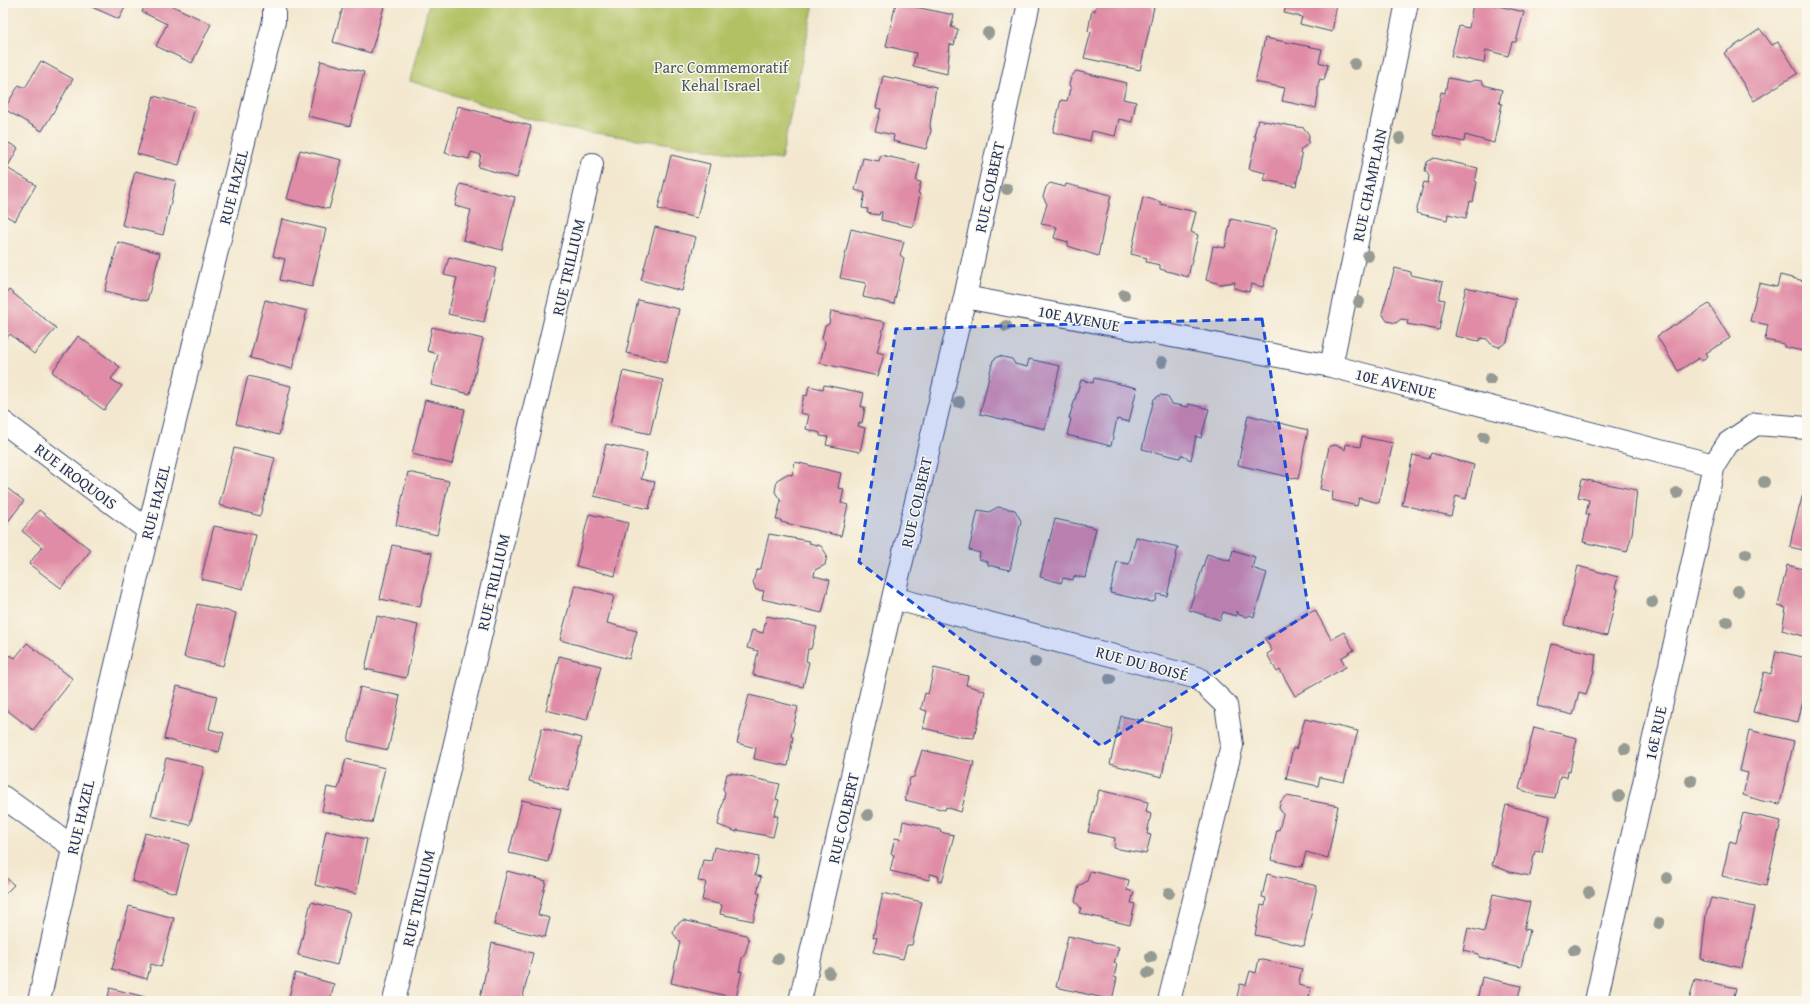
<svg xmlns="http://www.w3.org/2000/svg" width="1810" height="1004" font-family="'Gentium Book Plus',serif">
<style>
.green{fill:#b2c164;stroke:#667861}
.building{fill:#e08ca6}
.lines{fill:none;stroke-linecap:round;stroke-linejoin:round}
.minor-casing{stroke:#3b4b6f;stroke-width:24}
.minor{stroke:#fff;stroke-width:22}
.tree{fill:#959a92}
.marked{fill:#1d4ed8;fill-opacity:0.2;stroke:#1d4ed8;stroke-width:3;stroke-dasharray:8 5;stroke-linejoin:round}
.labels{text-anchor:middle;dominant-baseline:central;stroke-width:3;stroke-linejoin:round;paint-order:stroke}
.park-label{font-size:16px;fill:#485b60;stroke:#fbf7ec}
.street-label{font-size:16px;fill:#1b2f5e;stroke:#fbf7ec}
</style>
<rect width="100%" height="100%" fill="#fbf7ec"/>
<filter id="ink" filterUnits="userSpaceOnUse"><feTurbulence type="fractalNoise" baseFrequency=".025" numOctaves="2"/><feDisplacementMap in="SourceGraphic" scale="8" xChannelSelector="R" yChannelSelector="G"/><feConvolveMatrix kernelMatrix="1 2 1 2 8 2 1 2 1" color-interpolation-filters="sRGB"/></filter>
<filter id="wash" filterUnits="userSpaceOnUse"><feTurbulence type="fractalNoise" baseFrequency=".012" numOctaves="4" result="noise"/><feDisplacementMap in="SourceGraphic" scale="16" xChannelSelector="R" yChannelSelector="G"/><feGaussianBlur stdDeviation="0.9" result="paint"/><feColorMatrix in="noise" values="0 0 0 0 0 0 0 0 0 0 0 0 0 0 0 0 0 1.4 0 .05"/><feComposite in="paint" operator="in"/></filter>
<g filter="url(#wash)">
<rect width="100%" height="100%" fill="#f3e8cf"/>
<path class="green" d="M429,3H814L781,160L554,127L410,81Z"/>
<g id="blocks">
<path class="building" d="M83,3H127L119,19Z
M146,3H166L211,24L192,63L156,46L167,24L142,12Z
M344,3H385L371,53L333,42Z
M896,3L954,15L951,27L958,29L954,45L950,44L947,74L913,66L916,53L886,46Z
M1097,3H1138L1154,7L1140,70L1084,58L1091,32L1088,31L1092,10L1095,11Z
M1287,3H1337L1332,32L1300,24L1302,17L1284,13Z
M1473,3H1486L1524,12L1516,42H1512L1508,56L1486,50L1484,63L1451,56L1459,26L1469,28Z
M1760,29L1772,45L1778,42L1798,73L1754,101L1724,53Z
M1265,38L1322,49L1319,62L1328,65L1324,80L1320,79L1318,85V96L1316,108L1282,101L1285,88L1255,82Z
M41,61L73,79L42,131L4,109L19,85L25,88Z
M321,61L364,72L350,126L308,116Z
M1076,71L1127,83L1123,99L1136,102L1132,122L1119,119L1115,136L1092,131L1090,141L1053,132L1061,100L1067,101L1070,89H1072L1069,85L1071,77Z
M883,76L936,87L930,125L931,131L926,149L893,141L894,135L875,131L881,109L876,108Z
M1448,78L1469,82L1475,80L1482,81L1484,85L1502,90L1499,103L1502,104L1494,143L1465,135L1464,142L1433,135L1441,92L1445,93Z
M154,96L195,107L179,165L137,154Z
M458,106L531,126L517,178L478,167L481,155L471,152L469,159L445,153Z
M1258,120L1304,128L1309,135L1308,144L1301,149L1300,154L1302,155L1296,186L1264,180L1266,173L1249,169L1256,136H1254Z
M3,140L18,148L7,168L36,185L15,221L3,214Z
M300,150L342,160L329,209L287,199Z
M671,155L710,164L697,218L658,209Z
M881,155L920,164L916,181L921,182L918,193L920,194L913,227L881,220L882,212H880L879,215L867,213L868,209L862,208L865,193L855,190L863,158L879,161Z
M1434,158L1478,168L1475,182H1477L1473,202L1470,201L1466,218L1448,214L1447,220L1416,213L1424,182L1428,183L1429,176L1425,170L1427,162Z
M135,171L176,181L163,235L122,225Z
M1050,183L1065,187L1066,184L1111,195L1098,256L1068,246V242L1054,238L1057,227L1041,224L1047,204L1043,197L1046,187Z
M460,184L515,197L502,250L463,240L471,210L455,206Z
M1143,197L1161,202L1160,204L1196,212L1191,232L1198,235L1188,277L1160,269V265L1146,262L1147,258L1131,254Z
M282,219L326,229L312,287L280,280L285,259L273,256Z
M1231,219L1277,229L1263,287L1251,284L1249,292L1234,288L1235,282L1220,284L1206,280L1213,246L1225,248Z
M655,227L696,237L682,291L641,280Z
M851,229L904,242L900,255L904,258L894,304L863,297L866,283L840,278Z
M118,242L160,253L147,301L105,291Z
M449,257L496,268L484,322L448,314L457,278L444,275Z
M1395,268L1411,272V275L1443,282L1439,299L1445,300L1439,330L1407,324L1408,320L1401,319L1396,323L1387,321L1382,313Z
M1780,275L1804,281L1803,286L1807,287V352L1784,347V344L1765,340L1768,325L1750,321L1759,283L1777,287Z
M1466,287L1516,299L1507,342L1499,347L1491,344L1487,339L1481,338L1479,341L1455,336Z
M9,290L56,328L34,354L10,334L3,343V298Z
M265,300L307,311L292,369L250,358Z
M638,300L679,309L667,362L626,353Z
M1709,304L1730,338L1706,353L1708,356L1701,361L1699,358L1678,371L1657,336Z
M831,311L885,322L877,352L884,354L878,376L820,363L825,342L822,338L825,326L829,324Z
M432,327L483,339L470,394L431,385L438,354L427,351Z
M78,336L120,367L111,379L122,386L104,410L52,372Z
M999,356L1012,359L1015,364L1027,367L1029,359L1060,366L1045,429L980,414L993,360Z
M623,371L663,380L650,434L610,425Z
M248,376L291,386L279,435L236,424Z
M1094,378L1137,388L1129,422L1117,419L1111,446L1067,435L1071,419L1069,418L1081,380L1093,383Z
M824,385L864,393L861,407H865L862,423H859L858,426L865,428L860,452L826,445L828,437L820,436V433L806,429L809,415L800,413L804,395L807,396L809,386L823,389Z
M1160,395L1167,396L1172,404L1188,407L1189,404L1209,409L1201,438L1196,436L1191,460L1181,455L1180,458L1142,449L1154,399Z
M425,400L465,409L452,464L412,454Z
M1248,415L1308,430L1298,479L1238,465Z
M1362,437L1393,443L1379,503L1359,498L1357,506L1332,500L1333,492L1320,489L1329,447L1334,445L1342,447L1345,450L1346,444L1360,447Z
M606,444L647,453L641,479L655,482L649,509L594,496Z
M234,448L275,458L260,516L219,505Z
M1431,453L1474,465L1466,499L1456,496L1451,516L1402,505L1413,455L1429,459Z
M795,462L841,473L838,488L844,489L841,503L848,505L841,536L781,522V520H776L781,501L775,492L777,480L787,474L792,475Z
M408,472L449,481L437,535L396,525Z
M1582,479L1637,490L1632,534L1627,552L1583,542L1589,515L1586,514L1589,500L1578,497Z
M3,485L24,501L3,528Z
M1805,487L1807,488V551L1790,547L1793,530Z
M998,507L1015,510L1021,521L1010,570L988,565V562L979,559L980,553L969,550L978,510L989,512Z
M39,510L91,550L61,588L29,564L42,547L22,531Z
M589,514L628,523L615,576L576,566Z
M1055,519L1096,528L1085,578L1074,576L1073,580L1063,578L1061,583L1040,577Z
M214,526L256,535L243,589L201,579Z
M769,534L809,541V543L821,546L827,555L825,565L815,570L814,576L830,580L822,613L762,599L764,591L756,590L753,582L756,571L761,568Z
M1136,537L1178,547L1167,596L1157,594L1155,601L1152,602L1110,593L1117,562L1129,564Z
M392,545L432,553L420,607L380,599Z
M1233,550L1255,557L1252,568L1267,573L1254,617L1250,615L1247,617L1239,615L1236,611V616L1223,612L1220,620L1189,610L1207,554L1230,561Z
M1787,565L1807,570V637L1782,630L1786,608L1778,606Z
M1578,566L1618,577L1615,588L1618,589L1607,636L1564,625Z
M575,585L614,596L607,623L637,631L629,659L560,640Z
M197,604L236,613L223,666L184,657Z
M1315,610L1331,639L1344,632L1354,650L1341,658L1346,667L1295,696L1280,670L1277,672L1267,654L1272,651L1265,638Z
M377,616L418,625L406,678L365,669Z
M767,616L817,627L811,649H808L806,661L809,662L803,687L753,675L758,651L747,648L752,630L763,633Z
M27,643L73,679L33,730L3,707V664L10,655L15,658Z
M1552,644L1596,654L1594,671L1586,694L1579,692L1573,715L1537,706Z
M1776,651L1807,658V683L1798,722L1753,712L1764,672L1771,674Z
M559,656L601,666L587,720L546,710Z
M934,668L968,676L966,685L985,691L974,738L960,737L923,728L927,711L921,709L925,693L928,694Z
M177,686L217,696L209,729L224,733L219,752L164,739Z
M360,687L400,696L388,750L348,741Z
M749,695L798,707L791,736L793,737L788,766L754,759L756,748L737,743Z
M1121,716L1171,727L1162,777L1110,764Z
M1305,719L1358,731L1344,782L1320,777L1318,786L1286,779L1293,748L1296,749Z
M1534,727L1577,738L1570,771L1568,770L1567,777L1560,776L1555,798L1536,795L1519,789Z
M542,728L582,738L568,791L529,781Z
M1749,730L1794,741L1780,804L1762,801L1743,795L1748,773L1740,771Z
M922,750L974,762L961,812L946,807L945,810L905,800L910,778L914,777Z
M166,758L204,767L190,825L151,816Z
M346,759L385,768L372,823L322,811L327,787L338,789Z
M731,773L780,784L776,799L779,800L774,816H778L773,837L737,830V832L718,825L725,792L723,789L727,774Z
M1099,790L1148,802L1146,812L1151,814L1147,834L1151,835L1146,854L1114,848L1115,838L1088,832Z
M1287,796L1338,806L1328,858L1306,852L1302,867L1271,860L1277,829L1279,830L1283,814L1279,808L1281,801Z
M522,800L561,809L548,862L509,853Z
M1506,805L1550,816L1542,852L1535,851L1530,876L1510,872L1492,865Z
M1743,813L1781,821L1766,886L1722,876L1730,841L1736,843Z
M903,821L941,830L940,832L954,835L942,882L938,881L939,876L930,874L929,880L890,871L894,855L891,854L895,838L900,839Z
M326,831L367,839L356,894L315,885Z
M145,833L189,844L176,893L132,881Z
M714,847L759,857L755,875L761,877L757,893H760L753,921L720,914L722,905L702,900L706,882L698,881L703,860L711,861Z
M507,871L546,881L538,915L550,918L545,937L494,925Z
M1090,871L1129,880L1127,890L1134,892L1131,903L1135,904L1130,925L1079,913L1081,908L1075,901L1079,886L1087,881Z
M1267,874L1317,886L1304,946L1255,935L1261,905L1265,906L1266,898L1262,897Z
M3,875L14,885L3,896Z
M883,893L922,902L912,945H907L903,959L873,952L877,938L873,937Z
M1493,894L1530,902L1524,929L1530,930L1521,967L1479,957V954L1463,950L1468,928L1484,932Z
M1711,898L1755,907L1742,968L1701,959L1706,915Z
M311,902L350,912L337,965L298,955Z
M129,906L174,918L161,967L151,964L147,979L112,969Z
M683,920L746,935L749,940L745,954L742,958L739,972L742,971L736,998L671,983L680,942L673,933L675,926Z
M1068,936L1119,947L1114,963L1117,964L1114,977L1117,978L1112,1000L1056,987Z
M492,943L533,953L522,1001H494L480,998Z
M1259,959L1302,969L1298,985L1311,988L1308,1001H1236L1240,984L1246,985L1250,971L1256,973Z
M295,973L334,984L330,1001H288Z
M1482,977L1521,986L1517,1001H1477Z
M1695,979L1736,988L1733,1001H1689Z
M110,988L149,998V1001H107Z"/>
</g>
</g>
<g filter="url(#ink)">
<use href="#blocks" fill-opacity="0" stroke="#3b4b6f" stroke-width="1"/>
<g class="lines">
<g class="minor-casing">
<path id="minor" d="M965,297L1331,366L1714,465
M1331,366L1407,3
M3,422L148,530
M893,598L1198,678L1226,705L1232,745L1169,1001
M3,797L73,847
M39,1001C111,673 193,347 274,21V3
M394,1001L592,164
M800,1001L893,598L965,297L1029,3
M1596,1001L1714,465L1728,443L1756,424L1807,428"/>
</g>
<use href="#minor" class="minor"/>
</g>
<g class="tree">
<circle cx="988" cy="33" r="6"/>
<circle cx="1355" cy="64" r="6"/>
<circle cx="1400" cy="138" r="6"/>
<circle cx="1007" cy="189" r="6"/>
<circle cx="1368" cy="256" r="6"/>
<circle cx="1124" cy="295" r="6"/>
<circle cx="1359" cy="302" r="6"/>
<circle cx="1006" cy="326" r="6"/>
<circle cx="1162" cy="362" r="6"/>
<circle cx="1490" cy="379" r="6"/>
<circle cx="959" cy="402" r="6"/>
<circle cx="1484" cy="437" r="6"/>
<circle cx="1764" cy="482" r="6"/>
<circle cx="1677" cy="493" r="6"/>
<circle cx="1746" cy="554" r="6"/>
<circle cx="1738" cy="591" r="6"/>
<circle cx="1652" cy="602" r="6"/>
<circle cx="1727" cy="622" r="6"/>
<circle cx="1035" cy="662" r="6"/>
<circle cx="1110" cy="679" r="6"/>
<circle cx="1625" cy="749" r="6"/>
<circle cx="1691" cy="781" r="6"/>
<circle cx="1619" cy="796" r="6"/>
<circle cx="868" cy="815" r="6"/>
<circle cx="1667" cy="878" r="6"/>
<circle cx="1589" cy="892" r="6"/>
<circle cx="1169" cy="893" r="6"/>
<circle cx="1659" cy="923" r="6"/>
<circle cx="1574" cy="950" r="6"/>
<circle cx="1151" cy="957" r="6"/>
<circle cx="778" cy="959" r="6"/>
<circle cx="829" cy="973" r="6"/>
<circle cx="1148" cy="973" r="6"/>
</g>
</g>
<path class="marked" d="M1262,319L1309,613L1101,746L859,562L896,329Z"/>
<g class="labels">
<g class="park-label">
<text x="721" y="67">Parc Commemoratif<tspan x="721" dy="18">Kehal Israel</tspan></text>
</g>
<g class="street-label">
<text transform="translate(1369 185) rotate(-78)">RUE CHAMPLAIN</text>
<text transform="translate(233 187) rotate(-76)">RUE HAZEL</text>
<text transform="translate(989 187) rotate(-78)">RUE COLBERT</text>
<text transform="translate(568 267) rotate(-77)">RUE TRILLIUM</text>
<text transform="translate(1079 318) rotate(11)">10E AVENUE</text>
<text transform="translate(1396 383) rotate(14)">10E AVENUE</text>
<text transform="translate(76 476) rotate(37)">RUE IROQUOIS</text>
<text transform="translate(155 502) rotate(-76)">RUE HAZEL</text>
<text transform="translate(916 502) rotate(-77)">RUE COLBERT</text>
<text transform="translate(493 582) rotate(-77)">RUE TRILLIUM</text>
<text transform="translate(1142 663) rotate(15)">RUE DU BOISÉ</text>
<text transform="translate(1655 733) rotate(-78)">16E RUE</text>
<text transform="translate(80 817) rotate(-77)">RUE HAZEL</text>
<text transform="translate(843 818) rotate(-77)">RUE COLBERT</text>
<text transform="translate(418 898) rotate(-77)">RUE TRILLIUM</text>
</g>
</g>
<rect width="1810" height="1004" fill="none" stroke="#fbf7ec" stroke-width="16"/>
</svg>
